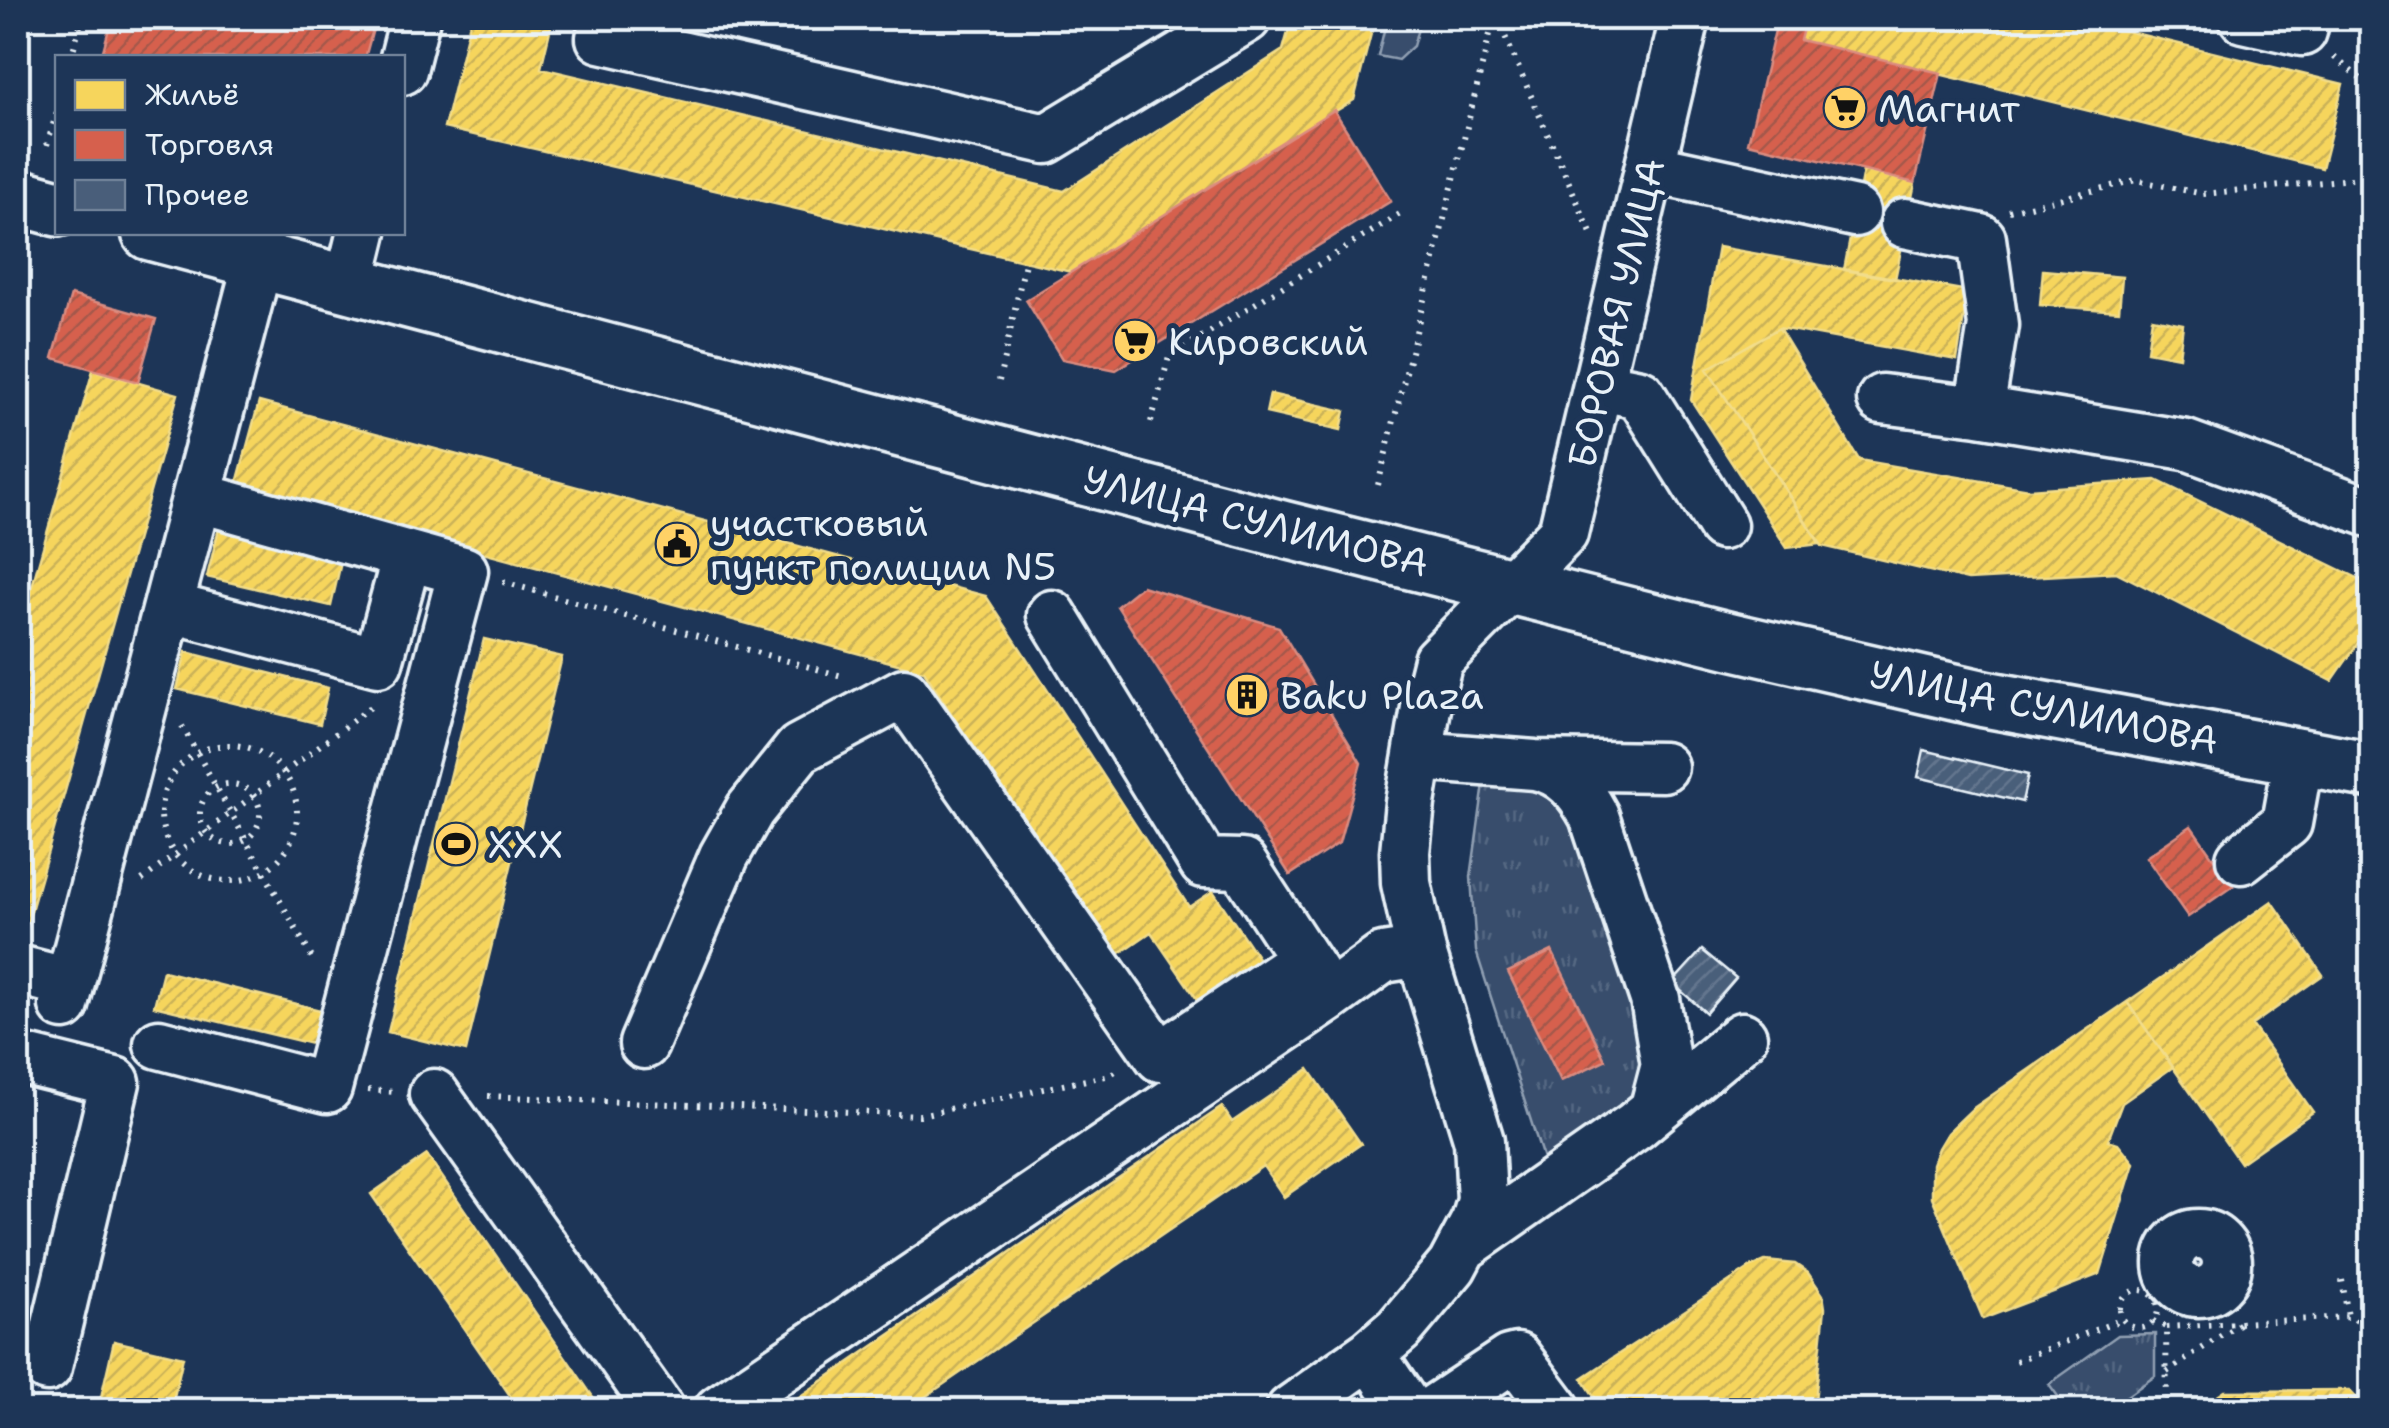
<svg xmlns="http://www.w3.org/2000/svg" width="2389" height="1428" font-family="'Shantell Sans',sans-serif">
<style>
.grass{fill:url(#grass-tufts);stroke:#909fb2;stroke-width:2.5}
.homes{fill:url(#homes-hatch);stroke:#f2dd8b;stroke-width:2.5}
.shops{fill:url(#shops-hatch);stroke:#db8c80;stroke-width:2.5}
.building{fill:url(#building-hatch);stroke:#e8f1f8;stroke-width:2.5}
.lines{fill:none;stroke-linecap:round;stroke-linejoin:round}
.minor-casing{stroke:#e8f1f8;stroke-width:55}
.major-casing{stroke:#e8f1f8;stroke-width:62}
.path{stroke:#e8f1f8;stroke-width:6;stroke-dasharray:2.5 8;stroke-linecap:butt}
.minor{stroke:#1d3557;stroke-width:48}
.major{stroke:#1d3557;stroke-width:55}
.labels{text-anchor:middle;dominant-baseline:central;stroke-width:10;stroke-linejoin:round;paint-order:stroke}
.poi-label{font-size:38px;fill:#e8f1f8;stroke:#1d3557;text-anchor:start}
.street-label{font-size:38px;fill:#e8f1f8;stroke:#1d3557}
</style>
<defs>
<pattern id="grass-tufts" width="24" height="20" patternUnits="userSpaceOnUse" patternTransform="scale(2.5)"><rect width="24" height="20" fill="#374d6c"/><path d="M3 7l-1-3M5 7V3M7 7l1-3M15 17l-1-3M17 17v-4M19 17l1-3" fill="none" stroke="#546782"/></pattern>
<pattern id="homes-hatch" width="6" height="6" patternUnits="userSpaceOnUse" patternTransform="scale(2.5)"><rect width="6" height="6" fill="#f6d55c"/><path d="M-1 1l2-2M0 6l6-6M5 7l2-2" fill="none" stroke="#cab258"/></pattern>
<pattern id="shops-hatch" width="6" height="6" patternUnits="userSpaceOnUse" patternTransform="scale(2.5)"><rect width="6" height="6" fill="#d6604d"/><path d="M-1 1l2-2M0 6l6-6M5 7l2-2" fill="none" stroke="#a4584c"/></pattern>
<pattern id="building-hatch" width="6" height="6" patternUnits="userSpaceOnUse" patternTransform="scale(2.5)"><rect width="6" height="6" fill="#495e7a"/><path d="M-1 1l2-2M0 6l6-6M5 7l2-2" fill="none" stroke="#63768e"/></pattern>
</defs>
<rect width="100%" height="100%" fill="#1d3557"/>
<filter id="ink" filterUnits="userSpaceOnUse"><feTurbulence type="fractalNoise" baseFrequency=".01" numOctaves="2"/><feDisplacementMap in="SourceGraphic" scale="20" xChannelSelector="R" yChannelSelector="G"/><feConvolveMatrix kernelMatrix="1 2 1 2 8 2 1 2 1" color-interpolation-filters="sRGB"/></filter>
<g filter="url(#ink)">
<path class="grass" d="M1387,18H1421L1413,46L1398,60L1378,56Z
M1487,762L1551,768L1666,1065L1552,1186L1476,951L1471,877Z
M2155,1334V1376L2107,1410H2068L2049,1384L2118,1335Z"/>
<path class="homes" d="M471,18H553L541,68L1064,191L1283,50L1292,18H1375L1354,100L1071,272L444,128Z
M1806,18H2073L2343,84L2322,168L1800,40Z
M2366,18H2372V48L2359,45Z
M1863,171L1915,183L1895,279L1844,270Z
M1718,247L1968,291L1957,360L1779,328L1707,369L1820,544L1787,548L1691,400Z
M2043,270L2122,277L2119,311L2040,305Z
M2152,318L2183,324L2179,357L2147,351Z
M1779,328L1859,460L2029,489L2156,480L2372,585V623L2332,681L2116,572L1968,580L1822,546L1707,369Z
M93,370L178,394L19,953L18,636Z
M1270,394L1345,411L1341,430L1266,413Z
M259,402L986,596L1189,907L1213,891L1264,967L1203,1008L1151,932L1110,960L924,671L236,487Z
M221,520L344,549L331,606L207,577Z
M484,639L562,657L466,1051L388,1032Z
M186,652L328,688L320,724L177,689Z
M2272,901L2323,975L2252,1025L2313,1112L2240,1163L2127,1002Z
M163,971L320,1010L312,1044L154,1006Z
M2127,1002L2173,1067L2122,1103L2108,1140L2118,1143L2134,1163L2100,1274L1983,1319L1932,1197V1164L1938,1148L1947,1133L1972,1109Z
M1309,1069L1361,1144L1284,1197L1263,1166L906,1410H780L1222,1107L1232,1122Z
M427,1155L602,1410H520L371,1194Z
M1765,1261L1795,1264L1808,1273L1823,1295L1825,1308L1814,1410H1603L1582,1378L1751,1267Z
M114,1341L183,1357L171,1410H98Z
M2349,1390L2362,1404V1410H2203V1406L2225,1391Z"/>
<path class="shops" d="M112,18H376L365,58H101Z
M1778,18H1806L1800,40L1941,73L1915,183L1748,143Z
M1334,110L1391,201L1116,370L1062,359L1026,300Z
M71,295L156,319L138,382L53,358Z
M1142,586L1279,627L1361,763L1339,843L1290,875L1117,606Z
M2191,826L2233,886L2188,917L2146,857Z
M1552,951L1605,1060L1561,1081L1508,972Z"/>
<path class="building" d="M1924,750L2028,775L2022,802L1918,777Z
M1702,950L1736,978L1706,1013L1672,983Z"/>
<g class="lines">
<g class="minor-casing">
<path id="minor" d="M605,18L601,38L1046,139L1246,18
M2244,18L2302,31L2305,18
M402,70L415,18
M1650,168L1855,212
M1905,223L1981,239L1993,325L1979,411L2186,445L2372,513
M349,285L362,232
M1600,386L1640,394L1722,525
M1882,399L1979,411
M168,607L378,662L407,556
M1418,756L1535,765L1663,767
M1535,765C1565,771 1580,790 1594,816L1655,999L1666,1065L1655,1107
M2241,859L2287,823L2299,757
M18,970L69,983
M1329,997L1383,958L1421,952
M64,1005L258,262
M159,1044L327,1088L463,571L197,497
M644,1044L724,856L750,810L799,749L904,693L1160,1057L1304,960
M18,1058L115,1082L47,1367
M434,1094L660,1410
M2169 1263a29 29 0 1 1 58 0a29 29 0 1 1-58 0Z
M1465,1245L1635,1126L1742,1037
M1370,1354L1408,1410
M719,1410L1329,997L1242,864L1204,863L1052,615
M1291,1410L1370,1354L1399,1329L1452,1266L1476,1221L1482,1201L1479,1141L1421,952L1406,883L1405,852L1410,803L1426,708L1438,660L1563,533L1685,18
M1434,1410L1509,1360L1517,1358L1556,1410"/>
</g>
<g class="major-casing">
<path id="major" d="M18,197L58,208
M150,232L1282,529L1731,641L1985,699L2372,770"/>
</g>
<path class="path" d="M1497,18L1591,233
M2334,57L2372,88
M71,58L82,18
M47,145L58,108
M2009,211L2136,180L2203,194L2362,178
M999,381L1025,263
M1151,422L1169,357L1400,214
M1378,485L1494,18
M503,582L842,676
M182,726L315,963
M161 813a68 68 0 1 1 136 0a68 68 0 1 1-136 0Z
M200 814a30 30 0 1 1 60 0a30 30 0 1 1-60 0Z
M142,880L376,703
M368,1090L395,1092
M488,1096L920,1115L1110,1075L1118,1069
M2342,1280L2348,1317
M2120 1309a19 19 0 1 1 38 0a19 19 0 1 1-38 0Z
M2154,1300L2174,1281
M2153,1321L2166,1327L2167,1410
M2166,1327L2348,1317C2363,1320 2366,1333 2372,1346
M2016,1361L2123,1319
M2167,1372L2240,1323"/>
<use href="#minor" class="minor"/>
<use href="#major" class="major"/>
</g>
</g>
<defs>
<g id="supermarket-disc" transform="scale(2.25)"><circle r="9.5" fill="#ffd166" stroke="#1d3557"/><path d="M-6-5.5h2.5l.6 2H6L4.5 2H-2.5L-4.4-4H-6ZM-1.5 3.2a1.3 1.3 0 1 0 .1 0ZM3 3.2a1.3 1.3 0 1 0 .1 0Z" fill="#111"/></g>
<g id="civic-disc" transform="scale(2.25)"><circle r="9.5" fill="#ffd166" stroke="#1d3557"/><path d="M-.6-6.5H3V-4.5H.6V-3L4-1V1h2V6H-6V1h2V-1L-.6-3ZM-1.2 2.5V6h2.4V2.5Z" fill="#111"/></g>
<g id="building-disc" transform="scale(2.25)"><circle r="9.5" fill="#ffd166" stroke="#1d3557"/><path d="M-4-6H4V6H1V3H-1V6H-4ZM-2.5-4.3h1.7v1.8h-1.7ZM.8-4.3h1.7v1.8H.8ZM-2.5-1h1.7V.8h-1.7ZM.8-1h1.7V.8H.8Z" fill="#111"/></g>
<g id="stadium-disc" transform="scale(2.25)"><circle r="9.5" fill="#ffd166" stroke="#1d3557"/><path d="M0-5a6.5 5 0 1 0 0 10a6.5 5 0 1 0 0-10ZM-3.5-1.8h7v3.6h-7Z" fill="#111"/></g>
</defs>
<g fill-rule="evenodd">
<use href="#supermarket-disc" x="1845" y="108"/>
<use href="#supermarket-disc" x="1135" y="341"/>
<use href="#civic-disc" x="677" y="544"/>
<use href="#building-disc" x="1247" y="695"/>
<use href="#stadium-disc" x="456" y="844"/>
</g>
<g class="labels">
<g class="poi-label">
<text x="1878" y="108">Магнит</text>
<text x="1168" y="341">Кировский</text>
<text x="710" y="522">участковый<tspan x="710" dy="44">пункт полиции N5</tspan></text>
<text x="1280" y="695">Baku Plaza</text>
<text x="488" y="844">XXX</text>
</g>
<g class="street-label">
<text transform="translate(1616 313) rotate(-77)">БОРОВАЯ УЛИЦА</text>
<text transform="translate(1256 521) rotate(14)">УЛИЦА СУЛИМОВА</text>
<text transform="translate(2044 707) rotate(11)">УЛИЦА СУЛИМОВА</text>
</g>
</g>
<rect width="2389" height="1428" fill="none" stroke="#1d3557" stroke-width="60"/>
<rect x="30" y="30" width="2329" height="1368" fill="none" stroke="#e8f1f8" stroke-width="4" filter="url(#ink)"/>
<rect x="55" y="55" width="350" height="180" fill="#1d3557" stroke="#6e8097" stroke-width="2.5"/>
<rect x="75" y="80" width="50" height="30" fill="#f6d55c" stroke="#6e8097" stroke-width="2.5"/>
<text x="145" y="105" font-size="30" fill="#e8f1f8">Жильё</text>
<rect x="75" y="130" width="50" height="30" fill="#d6604d" stroke="#6e8097" stroke-width="2.5"/>
<text x="145" y="155" font-size="30" fill="#e8f1f8">Торговля</text>
<rect x="75" y="180" width="50" height="30" fill="#495e7a" stroke="#6e8097" stroke-width="2.5"/>
<text x="145" y="205" font-size="30" fill="#e8f1f8">Прочее</text>
</svg>
